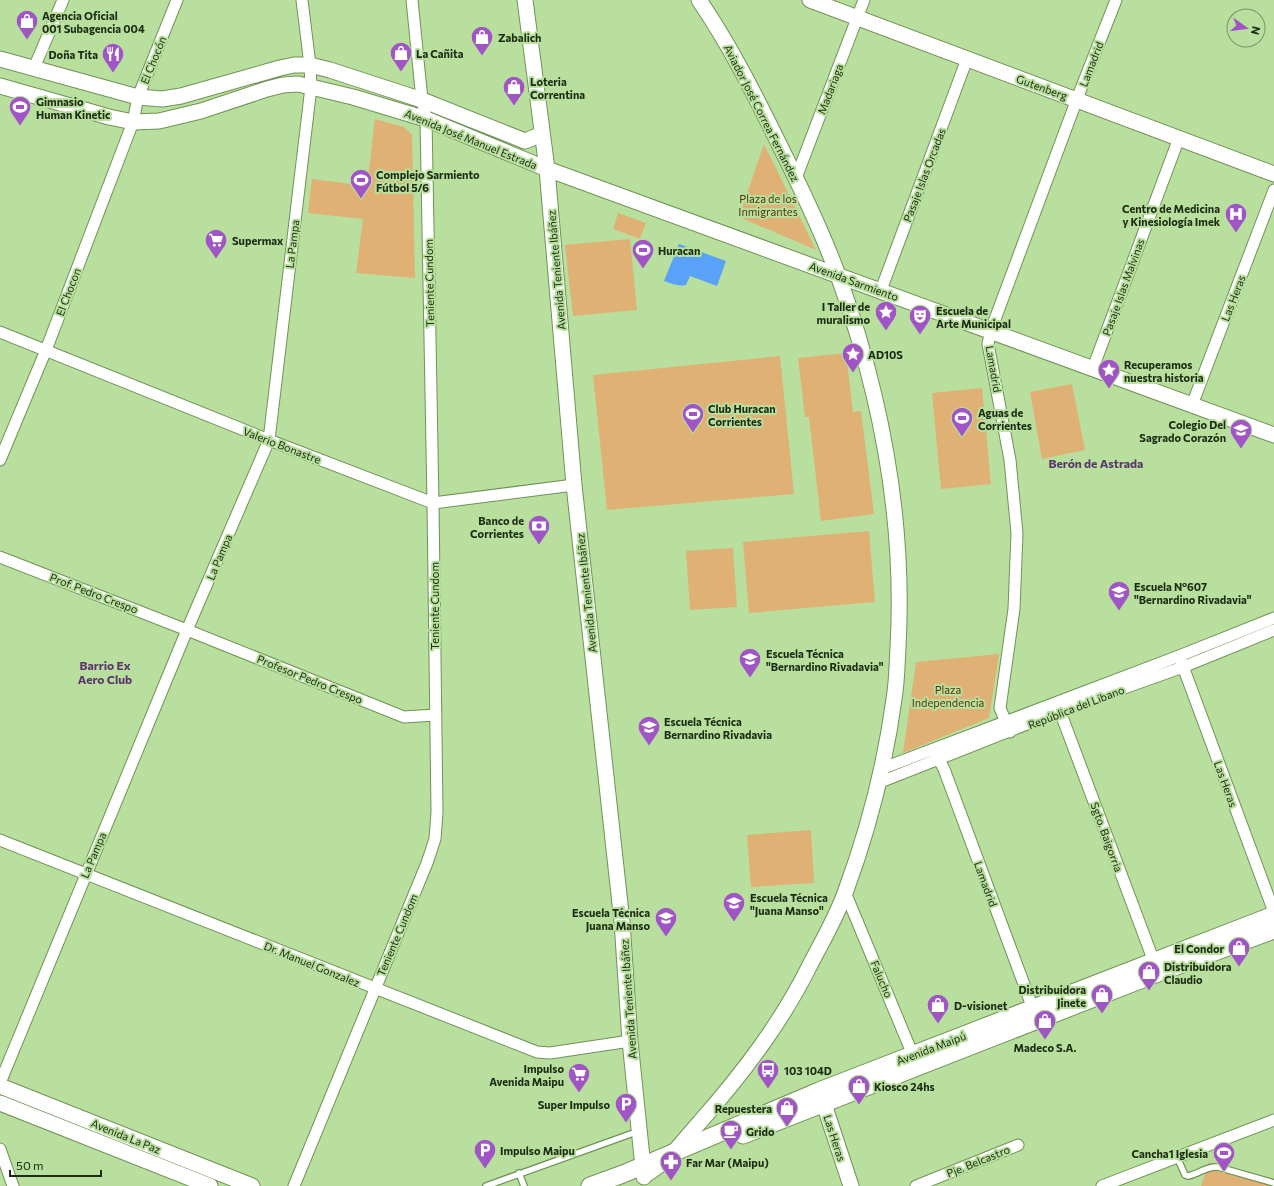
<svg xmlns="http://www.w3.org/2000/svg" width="1274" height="1186" font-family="Commissioner,sans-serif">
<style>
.green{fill:#e0b174}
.water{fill:#58a3f9}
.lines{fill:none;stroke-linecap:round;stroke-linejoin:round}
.lane-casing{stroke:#6f9356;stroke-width:8}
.street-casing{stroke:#6f9356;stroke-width:13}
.secondary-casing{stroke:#6f9356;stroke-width:17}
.primary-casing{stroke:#6f9356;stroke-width:19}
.lane{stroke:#fff;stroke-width:5.5}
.street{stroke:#fff;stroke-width:11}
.secondary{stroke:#fff;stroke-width:15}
.primary{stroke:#fff;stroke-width:17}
.labels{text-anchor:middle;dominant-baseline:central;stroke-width:4;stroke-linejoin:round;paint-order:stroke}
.poi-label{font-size:11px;font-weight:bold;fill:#1c2b12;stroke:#b8df9e;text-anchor:start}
.street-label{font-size:11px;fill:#1c2b12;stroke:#b8df9e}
.park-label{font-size:11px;fill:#533608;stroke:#b8df9e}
.neighbourhood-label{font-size:12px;font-weight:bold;fill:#5a356d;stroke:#b8df9e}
</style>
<rect width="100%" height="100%" fill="#b8df9e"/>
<path class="green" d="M375,119L404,127L412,135L415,278L356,273L363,219L308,213L312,179L367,186Z
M764,144L816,250L739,217Z
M618,213L646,223L640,239L613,229Z
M630,239L637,310L573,316L565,245Z
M846,353L853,412L861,411L874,514L821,521L809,417H805L798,358Z
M780,356L794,494L607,510L593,375Z
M1072,384L1085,450L1042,459L1030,392Z
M982,388L991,484L941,489L932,393Z
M869,531L875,602L749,613L743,542Z
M733,548L737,607L690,610L686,551Z
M999,654L989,718L903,753L916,662Z
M811,830L814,883L751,887L747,835Z
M1209,1162L1274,1184V1186H1201Z"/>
<path class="water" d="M679,244L726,261L717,286L690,276L686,285C678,287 671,283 664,281Z"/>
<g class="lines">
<g class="lane-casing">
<path id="lane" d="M1177,1157L1185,1175L1188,1176C1199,1174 1206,1166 1218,1167L1274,1183
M519,1173L524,1186
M486,1186L639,1131"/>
</g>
<g class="street-casing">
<path id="street" d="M34,68L63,0
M796,178L864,0
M881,290L967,59
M0,332L269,440L433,503L574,485
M1093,368L1179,138
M1192,405L1274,190
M0,460L46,350L133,122L138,97L177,0
M0,557L187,630L404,717L435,715
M1181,661L1274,912
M1058,706L1156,967
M1010,732L1000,708L1014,609L1017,533L1010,460L988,344L991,330L1077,99L1116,0
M936,754L944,769L1035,1014
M881,769L1179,656L1274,618
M878,783L1060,711L1183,667L1274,630
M0,840L537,1052L550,1053L630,1041
M845,892L915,1060
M0,1083L187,630L269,440L311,87L310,65L302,0
M0,1149L13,1186
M294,1186L427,863L435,839L437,812L433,503L426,119L422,100L412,0
M916,1186L1018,1145
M1102,1186L1274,1120"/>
</g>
<g class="secondary-casing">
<path id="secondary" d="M525,0L547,169L574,485L622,922L630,1041L644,1177
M810,0L1274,174
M0,59L138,97L162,99L181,96L280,68L294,65H310L330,70L422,100L525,141L542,134
M0,86L109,117L133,122L159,121L201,111L267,89L283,85L298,84L311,87L353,97L426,119L547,169L1274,435
M0,1086L252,1186
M820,1092L851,1186
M0,1103L210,1186
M644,1176C651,1171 659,1166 665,1161C678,1149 688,1135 700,1122C743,1073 782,1022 811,963C823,940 836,918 845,893C868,831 885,765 894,699C897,682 897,664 898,647C905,522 881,395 839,278C823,233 802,190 781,148C756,97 731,47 699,0"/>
</g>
<g class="primary-casing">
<path id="primary" d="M743,1135L1158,973L1274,930
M590,1186L623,1174L819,1091L1274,915"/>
</g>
<use href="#lane" class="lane"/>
<use href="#street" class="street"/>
<use href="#secondary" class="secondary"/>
<use href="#primary" class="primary"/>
</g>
<defs>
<g id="shop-pin" transform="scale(1.15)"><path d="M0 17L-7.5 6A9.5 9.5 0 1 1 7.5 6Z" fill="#a154c6" stroke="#b8df9e"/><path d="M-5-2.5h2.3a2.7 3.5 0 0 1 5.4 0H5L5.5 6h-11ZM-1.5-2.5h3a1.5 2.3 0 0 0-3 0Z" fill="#fff"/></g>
<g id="restaurant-pin" transform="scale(1.15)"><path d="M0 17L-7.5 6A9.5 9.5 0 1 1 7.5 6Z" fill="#a154c6" stroke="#b8df9e"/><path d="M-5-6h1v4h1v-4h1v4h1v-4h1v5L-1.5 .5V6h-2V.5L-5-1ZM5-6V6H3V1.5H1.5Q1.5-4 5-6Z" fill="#fff"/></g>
<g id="stadium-pin" transform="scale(1.15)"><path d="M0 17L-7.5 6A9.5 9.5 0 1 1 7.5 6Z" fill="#a154c6" stroke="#b8df9e"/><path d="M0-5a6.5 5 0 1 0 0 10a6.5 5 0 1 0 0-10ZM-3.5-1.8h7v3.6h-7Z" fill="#fff"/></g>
<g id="hospital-pin" transform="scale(1.15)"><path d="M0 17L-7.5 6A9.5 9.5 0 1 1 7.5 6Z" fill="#a154c6" stroke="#b8df9e"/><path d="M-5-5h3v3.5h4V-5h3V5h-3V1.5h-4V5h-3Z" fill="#fff"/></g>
<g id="supermarket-pin" transform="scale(1.15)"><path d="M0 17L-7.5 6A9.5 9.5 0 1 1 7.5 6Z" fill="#a154c6" stroke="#b8df9e"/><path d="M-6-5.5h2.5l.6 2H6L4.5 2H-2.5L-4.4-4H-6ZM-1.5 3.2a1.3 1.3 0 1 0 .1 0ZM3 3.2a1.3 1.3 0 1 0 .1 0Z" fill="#fff"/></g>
<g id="sight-pin" transform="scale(1.15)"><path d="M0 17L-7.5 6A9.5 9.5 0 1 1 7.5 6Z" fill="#a154c6" stroke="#b8df9e"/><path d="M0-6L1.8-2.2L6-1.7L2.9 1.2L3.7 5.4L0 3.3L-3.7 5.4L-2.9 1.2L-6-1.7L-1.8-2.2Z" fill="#fff"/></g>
<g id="theatre-pin" transform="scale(1.15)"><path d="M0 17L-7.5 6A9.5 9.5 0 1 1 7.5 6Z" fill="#a154c6" stroke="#b8df9e"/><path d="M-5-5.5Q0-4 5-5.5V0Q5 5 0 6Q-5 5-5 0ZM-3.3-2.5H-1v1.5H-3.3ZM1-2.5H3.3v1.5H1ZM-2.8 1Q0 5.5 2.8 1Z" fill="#fff"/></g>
<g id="school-pin" transform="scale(1.15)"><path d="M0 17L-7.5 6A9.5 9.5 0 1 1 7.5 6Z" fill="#a154c6" stroke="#b8df9e"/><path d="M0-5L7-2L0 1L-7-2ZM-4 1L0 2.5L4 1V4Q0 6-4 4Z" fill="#fff"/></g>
<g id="bank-pin" transform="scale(1.15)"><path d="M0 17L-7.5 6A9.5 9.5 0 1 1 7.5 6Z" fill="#a154c6" stroke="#b8df9e"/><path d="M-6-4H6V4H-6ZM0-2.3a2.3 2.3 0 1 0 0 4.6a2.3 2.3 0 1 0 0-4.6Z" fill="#fff"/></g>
<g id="bus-pin" transform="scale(1.15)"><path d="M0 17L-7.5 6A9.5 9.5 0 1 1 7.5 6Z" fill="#a154c6" stroke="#b8df9e"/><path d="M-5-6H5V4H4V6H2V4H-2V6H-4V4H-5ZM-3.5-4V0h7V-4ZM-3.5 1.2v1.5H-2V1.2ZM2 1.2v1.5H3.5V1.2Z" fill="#fff"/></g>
<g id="parking-pin" transform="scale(1.15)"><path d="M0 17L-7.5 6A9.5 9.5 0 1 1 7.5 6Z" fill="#a154c6" stroke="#b8df9e"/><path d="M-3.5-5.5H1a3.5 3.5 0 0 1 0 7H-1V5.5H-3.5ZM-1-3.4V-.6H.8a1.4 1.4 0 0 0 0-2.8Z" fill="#fff"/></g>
<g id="cafe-pin" transform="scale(1.15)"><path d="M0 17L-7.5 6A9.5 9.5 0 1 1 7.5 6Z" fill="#a154c6" stroke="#b8df9e"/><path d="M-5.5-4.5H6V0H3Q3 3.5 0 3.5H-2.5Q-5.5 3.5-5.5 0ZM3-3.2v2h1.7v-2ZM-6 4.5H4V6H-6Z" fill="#fff"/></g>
<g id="pharmacy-pin" transform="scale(1.15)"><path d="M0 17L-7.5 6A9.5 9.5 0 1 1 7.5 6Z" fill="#a154c6" stroke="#b8df9e"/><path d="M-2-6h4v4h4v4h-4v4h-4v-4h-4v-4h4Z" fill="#fff"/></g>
</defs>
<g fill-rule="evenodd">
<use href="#shop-pin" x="27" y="21"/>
<use href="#shop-pin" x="482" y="37"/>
<use href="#shop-pin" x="401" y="53"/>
<use href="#restaurant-pin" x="113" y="54"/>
<use href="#shop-pin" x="514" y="87"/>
<use href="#stadium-pin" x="20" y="107"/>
<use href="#stadium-pin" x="361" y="180"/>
<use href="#hospital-pin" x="1236" y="214"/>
<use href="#supermarket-pin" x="216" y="240"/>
<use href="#stadium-pin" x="643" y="250"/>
<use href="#sight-pin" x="886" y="312"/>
<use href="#theatre-pin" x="920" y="316"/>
<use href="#sight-pin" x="853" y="354"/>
<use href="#sight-pin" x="1109" y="370"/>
<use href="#stadium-pin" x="693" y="414"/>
<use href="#stadium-pin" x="962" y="418"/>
<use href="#school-pin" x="1241" y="430"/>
<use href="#bank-pin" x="539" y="526"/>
<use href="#school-pin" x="1119" y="592"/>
<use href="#school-pin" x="750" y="659"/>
<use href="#school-pin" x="649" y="727"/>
<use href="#school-pin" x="734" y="903"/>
<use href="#school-pin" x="666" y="918"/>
<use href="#shop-pin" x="1239" y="948"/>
<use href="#shop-pin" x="1149" y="972"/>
<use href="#shop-pin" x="1102" y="995"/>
<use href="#shop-pin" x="938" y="1005"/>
<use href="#shop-pin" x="1045" y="1021"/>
<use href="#bus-pin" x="768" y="1070"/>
<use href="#supermarket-pin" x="579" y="1074"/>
<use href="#shop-pin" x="859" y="1086"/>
<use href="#parking-pin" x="626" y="1104"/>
<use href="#shop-pin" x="787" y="1108"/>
<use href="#cafe-pin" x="731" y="1131"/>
<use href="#parking-pin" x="485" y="1150"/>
<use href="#stadium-pin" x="1224" y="1153"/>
<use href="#pharmacy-pin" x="671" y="1162"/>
</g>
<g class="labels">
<g class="poi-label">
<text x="42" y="15">Agencia Oficial<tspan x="42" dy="13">001 Subagencia 004</tspan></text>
<text x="498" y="37">Zabalich</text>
<text x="416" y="53">La Cañita</text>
<text x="98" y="54" text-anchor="end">Doña Tita</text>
<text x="530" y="81">Loteria<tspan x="530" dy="13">Correntina</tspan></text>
<text x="36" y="101">Gimnasio<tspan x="36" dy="13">Human Kinetic</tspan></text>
<text x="376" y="174">Complejo Sarmiento<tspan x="376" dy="13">Fútbol 5/6</tspan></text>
<text x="1220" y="208" text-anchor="end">Centro de Medicina<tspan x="1220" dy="13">y Kinesiología Imek</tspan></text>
<text x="232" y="240">Supermax</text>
<text x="658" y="250">Huracan</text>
<text x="870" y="306" text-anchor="end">I Taller de<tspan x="870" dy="13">muralismo</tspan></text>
<text x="936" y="310">Escuela de<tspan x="936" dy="13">Arte Municipal</tspan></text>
<text x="868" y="354">AD10S</text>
<text x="1124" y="364">Recuperamos<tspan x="1124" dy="13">nuestra historia</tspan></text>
<text x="708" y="408">Club Huracan<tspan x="708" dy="13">Corrientes</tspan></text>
<text x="978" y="412">Aguas de<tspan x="978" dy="13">Corrientes</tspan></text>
<text x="1226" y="424" text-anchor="end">Colegio Del<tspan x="1226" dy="13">Sagrado Corazón</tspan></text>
<text x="524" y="520" text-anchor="end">Banco de<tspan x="524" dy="13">Corrientes</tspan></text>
<text x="1134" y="586">Escuela Nº607<tspan x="1134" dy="13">"Bernardino Rivadavia"</tspan></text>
<text x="766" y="653">Escuela Técnica<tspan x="766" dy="13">"Bernardino Rivadavia"</tspan></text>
<text x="664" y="721">Escuela Técnica<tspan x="664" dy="13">Bernardino Rivadavia</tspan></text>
<text x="750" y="897">Escuela Técnica<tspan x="750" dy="13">"Juana Manso"</tspan></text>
<text x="650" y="912" text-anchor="end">Escuela Técnica<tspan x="650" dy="13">Juana Manso</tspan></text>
<text x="1224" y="948" text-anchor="end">El Condor</text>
<text x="1164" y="966">Distribuidora<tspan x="1164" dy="13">Claudio</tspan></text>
<text x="1086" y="989" text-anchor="end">Distribuidora<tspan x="1086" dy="13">Jinete</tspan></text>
<text x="954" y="1005">D-visionet</text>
<text x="1045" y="1047" text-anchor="middle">Madeco S.A.</text>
<text x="564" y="1068" text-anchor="end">Impulso<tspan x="564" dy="13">Avenida Maipu</tspan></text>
<text x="784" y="1070">103 104D</text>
<text x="874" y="1086">Kiosco 24hs</text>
<text x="610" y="1104" text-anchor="end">Super Impulso</text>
<text x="772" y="1108" text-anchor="end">Repuestera</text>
<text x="746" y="1131">Grido</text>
<text x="500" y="1150">Impulso Maipu</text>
<text x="1208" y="1153" text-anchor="end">Cancha1 Iglesia</text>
<text x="686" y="1162">Far Mar (Maipu)</text>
</g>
<g class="street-label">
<text transform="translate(153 60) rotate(-68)">El Chocón</text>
<text transform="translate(1091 64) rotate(-69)">Lamadrid</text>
<text transform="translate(1042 87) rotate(20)">Gutenberg</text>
<text transform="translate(830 89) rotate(-69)">Madariaga</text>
<text transform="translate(762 113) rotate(63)">Aviador José Correa Fernández</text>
<text transform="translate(471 139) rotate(22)">Avenida José Manuel Estrada</text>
<text transform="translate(924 175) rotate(-69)">Pasaje Islas Orcadas</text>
<text transform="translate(292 244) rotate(-83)">La Pampa</text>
<text transform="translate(556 270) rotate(-95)">Avenida Teniente Ibáñez</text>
<text transform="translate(854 281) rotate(20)">Avenida Sarmiento</text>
<text transform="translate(429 283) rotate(-91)">Teniente Cundom</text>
<text transform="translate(1123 287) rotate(-70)">Pasaje Islas Malvinas</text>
<text transform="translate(68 292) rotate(-69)">El Chocon</text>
<text transform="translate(1233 298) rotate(-69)">Las Heras</text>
<text transform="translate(994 369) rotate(80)">Lamadrid</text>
<text transform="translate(282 445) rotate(21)">Valerio Bonastre</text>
<text transform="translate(219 557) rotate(-67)">La Pampa</text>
<text transform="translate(94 593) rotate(21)">Prof. Pedro Crespo</text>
<text transform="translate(586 593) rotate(-96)">Avenida Teniente Ibáñez</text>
<text transform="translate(434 606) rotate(-90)">Teniente Cundom</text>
<text transform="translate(310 679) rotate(22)">Profesor Pedro Crespo</text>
<text transform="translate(1076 707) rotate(-21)">República del Libano</text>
<text transform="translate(1226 784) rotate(70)">Las Heras</text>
<text transform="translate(1107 837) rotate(70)">Sgto. Baigorria</text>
<text transform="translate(93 855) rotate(-67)">La Pampa</text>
<text transform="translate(986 884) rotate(70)">Lamadrid</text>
<text transform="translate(397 935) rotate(-67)">Teniente Cundom</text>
<text transform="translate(312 964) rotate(22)">Dr. Manuel Gonzalez</text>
<text transform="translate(882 979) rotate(67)">Falucho</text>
<text transform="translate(628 999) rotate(-94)">Avenida Teniente Ibáñez</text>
<text transform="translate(931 1048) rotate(-21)">Avenida Maipú</text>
<text transform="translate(126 1136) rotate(22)">Avenida La Paz</text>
<text transform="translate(835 1138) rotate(72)">Las Heras</text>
<text transform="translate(978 1161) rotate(-22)">Pje. Belcastro</text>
</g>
<g class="park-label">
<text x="768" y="198">Plaza de los<tspan x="768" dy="13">Inmigrantes</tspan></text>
<text x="948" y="689">Plaza<tspan x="948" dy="13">Independencia</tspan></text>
</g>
<g class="neighbourhood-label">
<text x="1096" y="463">Berón de Astrada</text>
<text x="105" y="665">Barrio Ex<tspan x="105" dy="14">Aero Club</tspan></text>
</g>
</g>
<g transform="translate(1246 28) rotate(104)"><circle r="19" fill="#b8df9e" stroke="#7a9766"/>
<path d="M0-3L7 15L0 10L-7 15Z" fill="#a154c6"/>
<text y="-6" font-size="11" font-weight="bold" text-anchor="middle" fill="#1c2b12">N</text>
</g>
<path d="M10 1170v6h91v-6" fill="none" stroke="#1c2b12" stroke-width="2"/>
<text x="16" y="1170" font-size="12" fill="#1c2b12" stroke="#b8df9e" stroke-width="3" paint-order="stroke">50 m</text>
</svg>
